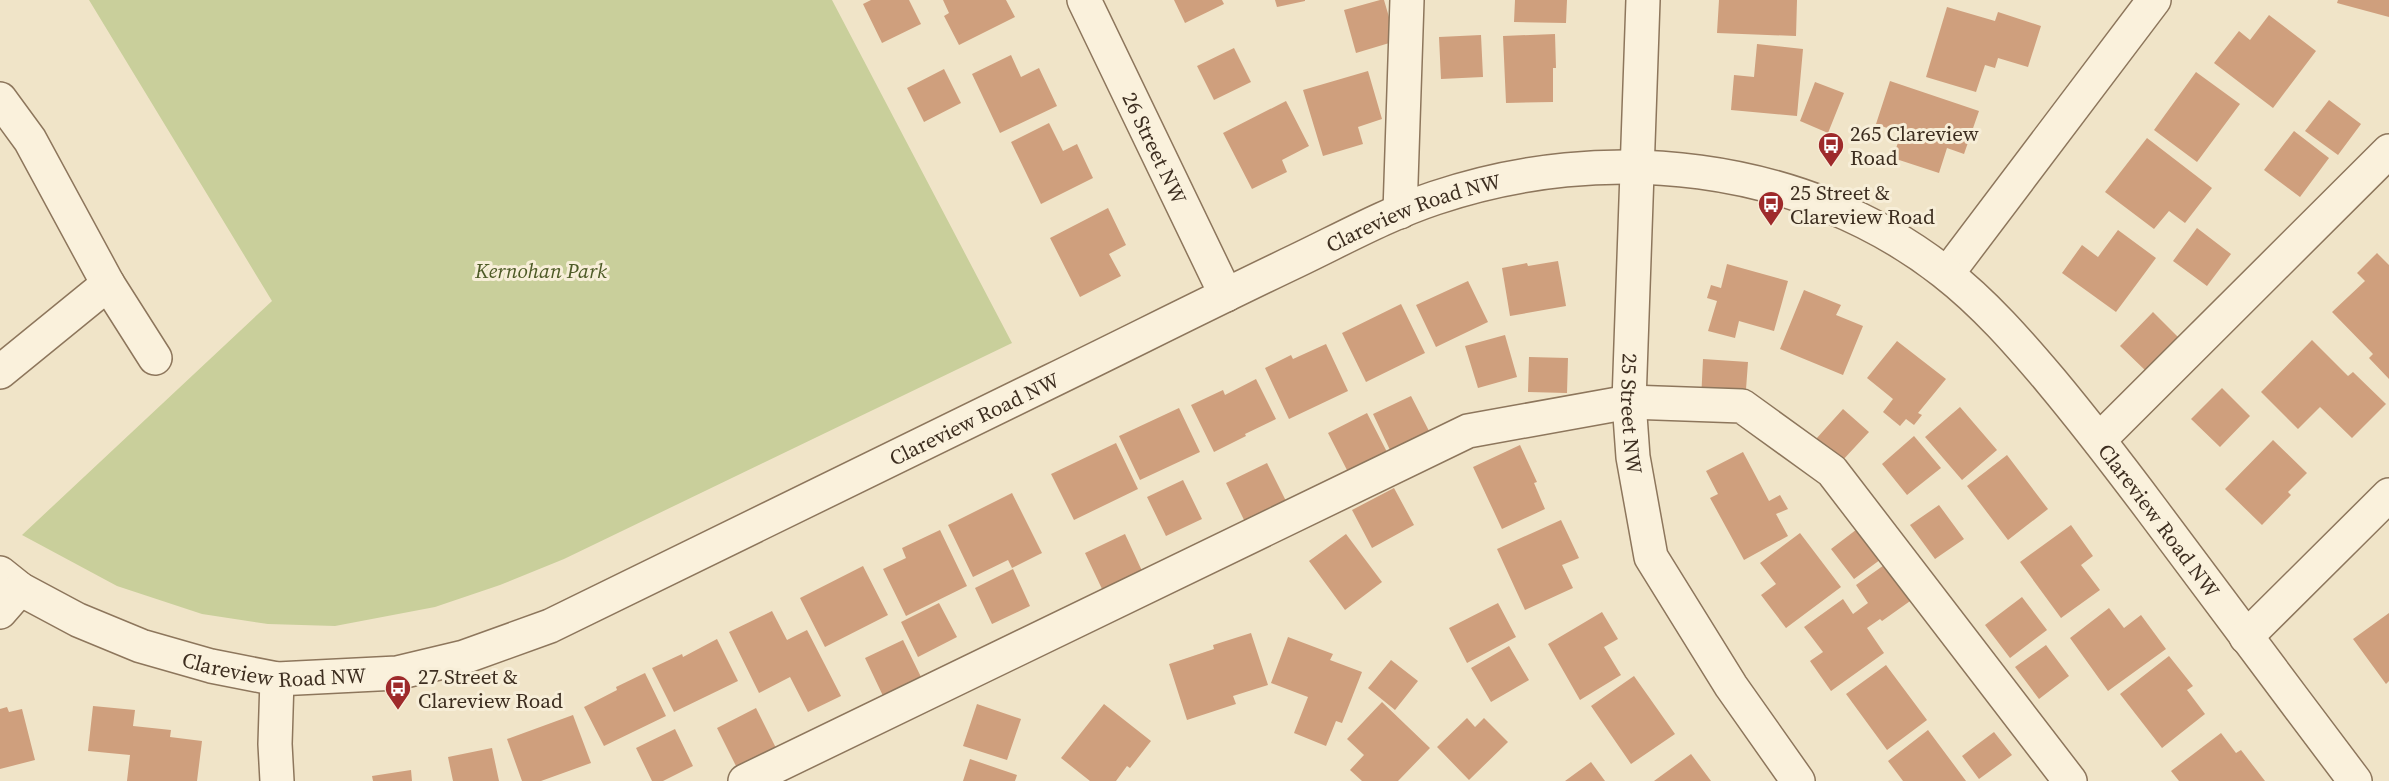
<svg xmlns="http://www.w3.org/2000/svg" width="2389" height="781" font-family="'Source Serif 4',serif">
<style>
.green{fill:#c9cf9b}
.building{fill:#cf9f7d}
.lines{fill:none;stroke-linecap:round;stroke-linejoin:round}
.minor-casing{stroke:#8d765c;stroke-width:36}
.minor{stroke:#faf1dc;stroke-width:33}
.labels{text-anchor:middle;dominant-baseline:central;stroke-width:6;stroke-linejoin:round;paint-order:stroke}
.poi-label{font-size:21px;fill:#3d2e20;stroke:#f7eed8;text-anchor:start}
.street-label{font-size:21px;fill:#3d2e20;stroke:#f7eed8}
.park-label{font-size:21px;font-style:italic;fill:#4d5a26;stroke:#f7eed8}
</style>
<rect width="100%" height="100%" fill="#f0e4c8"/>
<path class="green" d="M89,0H832L1012,343L564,559L500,585L435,607L335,626L268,624L202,614L117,586L22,535L272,301Z"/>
<path class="building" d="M871,0H909L921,24L882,43L863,4Z
M943,0H1006L1015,17L959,45L944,16L949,13Z
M1174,0H1222L1224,4L1185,23Z
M1275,0H1305V1L1277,7Z
M1380,0H1384L1396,41L1356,53L1344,10Z
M1515,0H1567L1566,23L1514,22Z
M1719,0H1797L1796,36L1717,33Z
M2338,0H2389V17L2337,3Z
M1947,7L1995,21L1998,12L2041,26L2028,67L1998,58L1995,68L1985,65L1976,92L1926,77Z
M2269,15L2316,51L2273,108L2214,63L2239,31L2250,40Z
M1555,34L1556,68H1553V102L1506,103L1503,36Z
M1481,35L1483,77L1441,79L1439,37Z
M1757,44L1803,49L1797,116L1731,110L1734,75L1754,77Z
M1234,48L1251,82L1214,100L1197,66Z
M1011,55L1021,77L1039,68L1057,106L1000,133L972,74Z
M944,69L961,103L924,122L907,88Z
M1368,71L1382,119L1358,127L1363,144L1323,156L1303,90Z
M2196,72L2240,104L2197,162L2154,130Z
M1890,81L1979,111L1964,154L1947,148L1939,173L1893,158L1901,133L1876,124Z
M1815,82L1844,93L1828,133L1800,121Z
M2329,100L2361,124L2338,155L2305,131Z
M1286,101L1309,146L1282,160L1287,172L1252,189L1223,133Z
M1049,123L1063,151L1077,144L1093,178L1041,204L1011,142Z
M2294,131L2329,158L2300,197L2264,170Z
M2147,138L2212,188L2185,223L2169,211L2154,229L2105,192Z
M1108,208L1126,245L1109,254L1121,276L1080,297L1050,238Z
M2197,228L2231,254L2207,286L2173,261Z
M2118,230L2156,258L2116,312L2062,273L2082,245L2098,257Z
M2377,253L2389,265V379L2369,358L2373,354L2332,312L2365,281L2357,273Z
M1558,261L1566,306L1510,316L1502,268L1527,263L1528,266Z
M1727,264L1788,281L1774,331L1739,321L1735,338L1708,331L1717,301L1707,298L1711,285L1721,288Z
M1468,281L1488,322L1436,347L1416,305Z
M1804,290L1841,305L1836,315L1863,326L1843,375L1780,349Z
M1401,304L1425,353L1366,382L1342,333Z
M2153,312L2180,339L2148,373L2120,346Z
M1505,335L1517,377L1478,388L1465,346Z
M2312,340L2348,376L2353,372L2386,404L2352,438L2320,407L2298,429L2261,392Z
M1897,341L1946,379L1918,413L1922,415L1914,425L1906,419L1900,426L1883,412L1893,399L1867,378Z
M1326,344L1348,391L1289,419L1265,368L1291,355L1293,359Z
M1529,357L1568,358L1567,393L1528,392Z
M1703,359L1748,362L1745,403L1701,401Z
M1256,379L1276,419L1245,434L1246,436L1214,452L1191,405L1223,390L1225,395Z
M2222,388L2250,416L2220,447L2191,419Z
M1411,396L1429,431L1390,450L1373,414Z
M1960,407L1997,450L1962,480L1925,437Z
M1179,408L1200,452L1140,480L1119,436Z
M1843,409L1869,432L1841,462L1816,439Z
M1367,413L1387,452L1348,472L1328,433Z
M1914,436L1941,468L1907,495L1882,464Z
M2273,440L2307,473L2288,492L2291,495L2262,525L2225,489Z
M1116,443L1138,489L1074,520L1051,474Z
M1520,445L1537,482L1534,483L1545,509L1502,529L1473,467Z
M1743,452L1769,501L1780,495L1788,509L1776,514L1788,536L1744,560L1710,498L1718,494L1706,471Z
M2007,455L2048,509L2008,540L1967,486Z
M1267,463L1286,501L1245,522L1226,483Z
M1183,480L1202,519L1166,536L1147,497Z
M1394,488L1414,525L1372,548L1352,510Z
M1012,493L1042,553L1012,568L1008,560L973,577L948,525Z
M1939,505L1964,539L1935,559L1910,525Z
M1561,520L1579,558L1562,565L1573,588L1525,610L1497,549Z
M1865,523L1888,554L1854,579L1831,549Z
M2071,525L2093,556L2081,565L2100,590L2061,618L2020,562Z
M940,530L967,586L906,616L883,569L906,558L902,548Z
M1800,533L1841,587L1786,628L1761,595L1776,584L1760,563Z
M1125,534L1143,573L1103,591L1085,553Z
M1346,534L1382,582L1345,610L1309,561Z
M1894,558L1920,594L1882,621L1880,619L1867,628L1884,653L1831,691L1810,661L1823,652L1804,627L1843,599L1853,614L1868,603L1856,585Z
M863,566L888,615L825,647L800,598Z
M1013,569L1030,606L992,624L975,588Z
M2022,597L2047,630L2010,658L1985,625Z
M939,603L957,637L918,657L901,622Z
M1498,603L1516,637L1467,663L1449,628Z
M2109,608L2124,628L2141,615L2166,649L2108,691L2070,638Z
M772,611L787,640L807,630L841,696L808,712L790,677L759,693L729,632Z
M1602,612L1618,639L1604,647L1621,675L1580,700L1548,644Z
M2389,613V681L2386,684L2353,639Z
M1251,633L1268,685L1233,696L1236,704L1187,720L1169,664L1214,649L1213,645Z
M1288,637L1333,654L1330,660L1362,672L1342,723L1336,721L1326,746L1294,733L1308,697L1271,683Z
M717,639L738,681L674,712L652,668L682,654L683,657Z
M903,640L922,679L884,698L865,658Z
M2046,645L2069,676L2039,699L2015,667Z
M1509,646L1529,680L1491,702L1471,668Z
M2169,656L2193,686L2187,690L2205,714L2162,748L2120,694Z
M1391,660L1418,681L1395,710L1368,688Z
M1886,665L1927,720L1887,750L1846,694Z
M645,673L666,716L604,746L584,707L617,690L616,687Z
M1634,676L1675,734L1631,764L1591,706Z
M1382,702L1430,748L1398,781H1362L1350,770L1364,755L1347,739Z
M977,704L1021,719L1007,760L963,746Z
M1104,704L1151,741L1130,768L1127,766L1116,781H1090L1061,758Z
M93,706L135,710L133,726L171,730L170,737L202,741L197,781H127L130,755L88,751Z
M7,707L9,712L22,709L35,760L0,769V709Z
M756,708L777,750L738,770L717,728Z
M573,715L591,763L541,781H522L507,739Z
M1467,718L1475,727L1484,718L1508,742L1469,780L1437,747Z
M675,729L693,766L663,781H652L636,748Z
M1928,730L1966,781H1903L1888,761Z
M1994,732L2012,755L1979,779L1962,756Z
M2221,733L2236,753L2241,750L2265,781H2179L2171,771Z
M492,748L499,781H453L448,757Z
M1691,754L1711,781H1654Z
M970,759L1017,775L1015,781H963Z
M1591,762L1605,781H1565Z
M411,770L412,781H373L372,776Z"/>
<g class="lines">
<g class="minor-casing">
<g id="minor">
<path id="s1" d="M1084,0L1226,295"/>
<path id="s2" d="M1643,0L1629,402L1633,457L1651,557L1731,686L1798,781"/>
<path d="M0,99L30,140L108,284L0,372"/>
<path d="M1400,212L1407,0"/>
<path d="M1947,274L2154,0"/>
<path d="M108,284L155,358"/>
<path d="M2099,440L2389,151"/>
<path id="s3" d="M0,573L20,589L78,620L141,646L211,666L277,679L397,673L464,657L550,626C717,544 884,462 1051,381C1133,341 1214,300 1296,261C1342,239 1387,214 1435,198C1604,141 1802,161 1944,272C1985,304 2018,342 2051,381C2086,423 2119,466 2152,510C2220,601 2287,691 2355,781"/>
<path d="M0,612L20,589"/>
<path d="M2246,637L2389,495"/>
<path d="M277,781L275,744L277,679"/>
<path d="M745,781L1468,431L1629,402L1742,406L1832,471L2070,781"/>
</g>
</g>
<use href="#minor" class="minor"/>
</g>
<defs>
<g id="bus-pin" transform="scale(1.35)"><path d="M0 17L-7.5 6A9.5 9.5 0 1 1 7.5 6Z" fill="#9e2a2b" stroke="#f7eed8"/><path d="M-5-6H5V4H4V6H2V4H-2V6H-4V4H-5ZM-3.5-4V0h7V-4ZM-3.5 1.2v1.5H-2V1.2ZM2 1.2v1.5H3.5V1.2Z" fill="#fff"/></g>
</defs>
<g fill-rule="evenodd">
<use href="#bus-pin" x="1831" y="145"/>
<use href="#bus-pin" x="1771" y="204"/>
<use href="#bus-pin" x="398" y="688"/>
</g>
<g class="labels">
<g class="poi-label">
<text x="1850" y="133">265 Clareview<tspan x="1850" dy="24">Road</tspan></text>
<text x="1790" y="192">25 Street &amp;<tspan x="1790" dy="24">Clareview Road</tspan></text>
<text x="418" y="676">27 Street &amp;<tspan x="418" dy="24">Clareview Road</tspan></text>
</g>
<g class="street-label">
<text stroke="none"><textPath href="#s1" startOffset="164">26 Street NW</textPath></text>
<text stroke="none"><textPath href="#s3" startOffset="1538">Clareview Road NW</textPath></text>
<text stroke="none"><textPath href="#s2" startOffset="414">25 Street NW</textPath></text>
<text stroke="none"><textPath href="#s3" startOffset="1052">Clareview Road NW</textPath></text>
<text stroke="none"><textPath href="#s3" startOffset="2428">Clareview Road NW</textPath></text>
<text stroke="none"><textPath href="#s3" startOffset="296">Clareview Road NW</textPath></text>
</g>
<g class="park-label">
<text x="541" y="270">Kernohan Park</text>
</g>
</g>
</svg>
